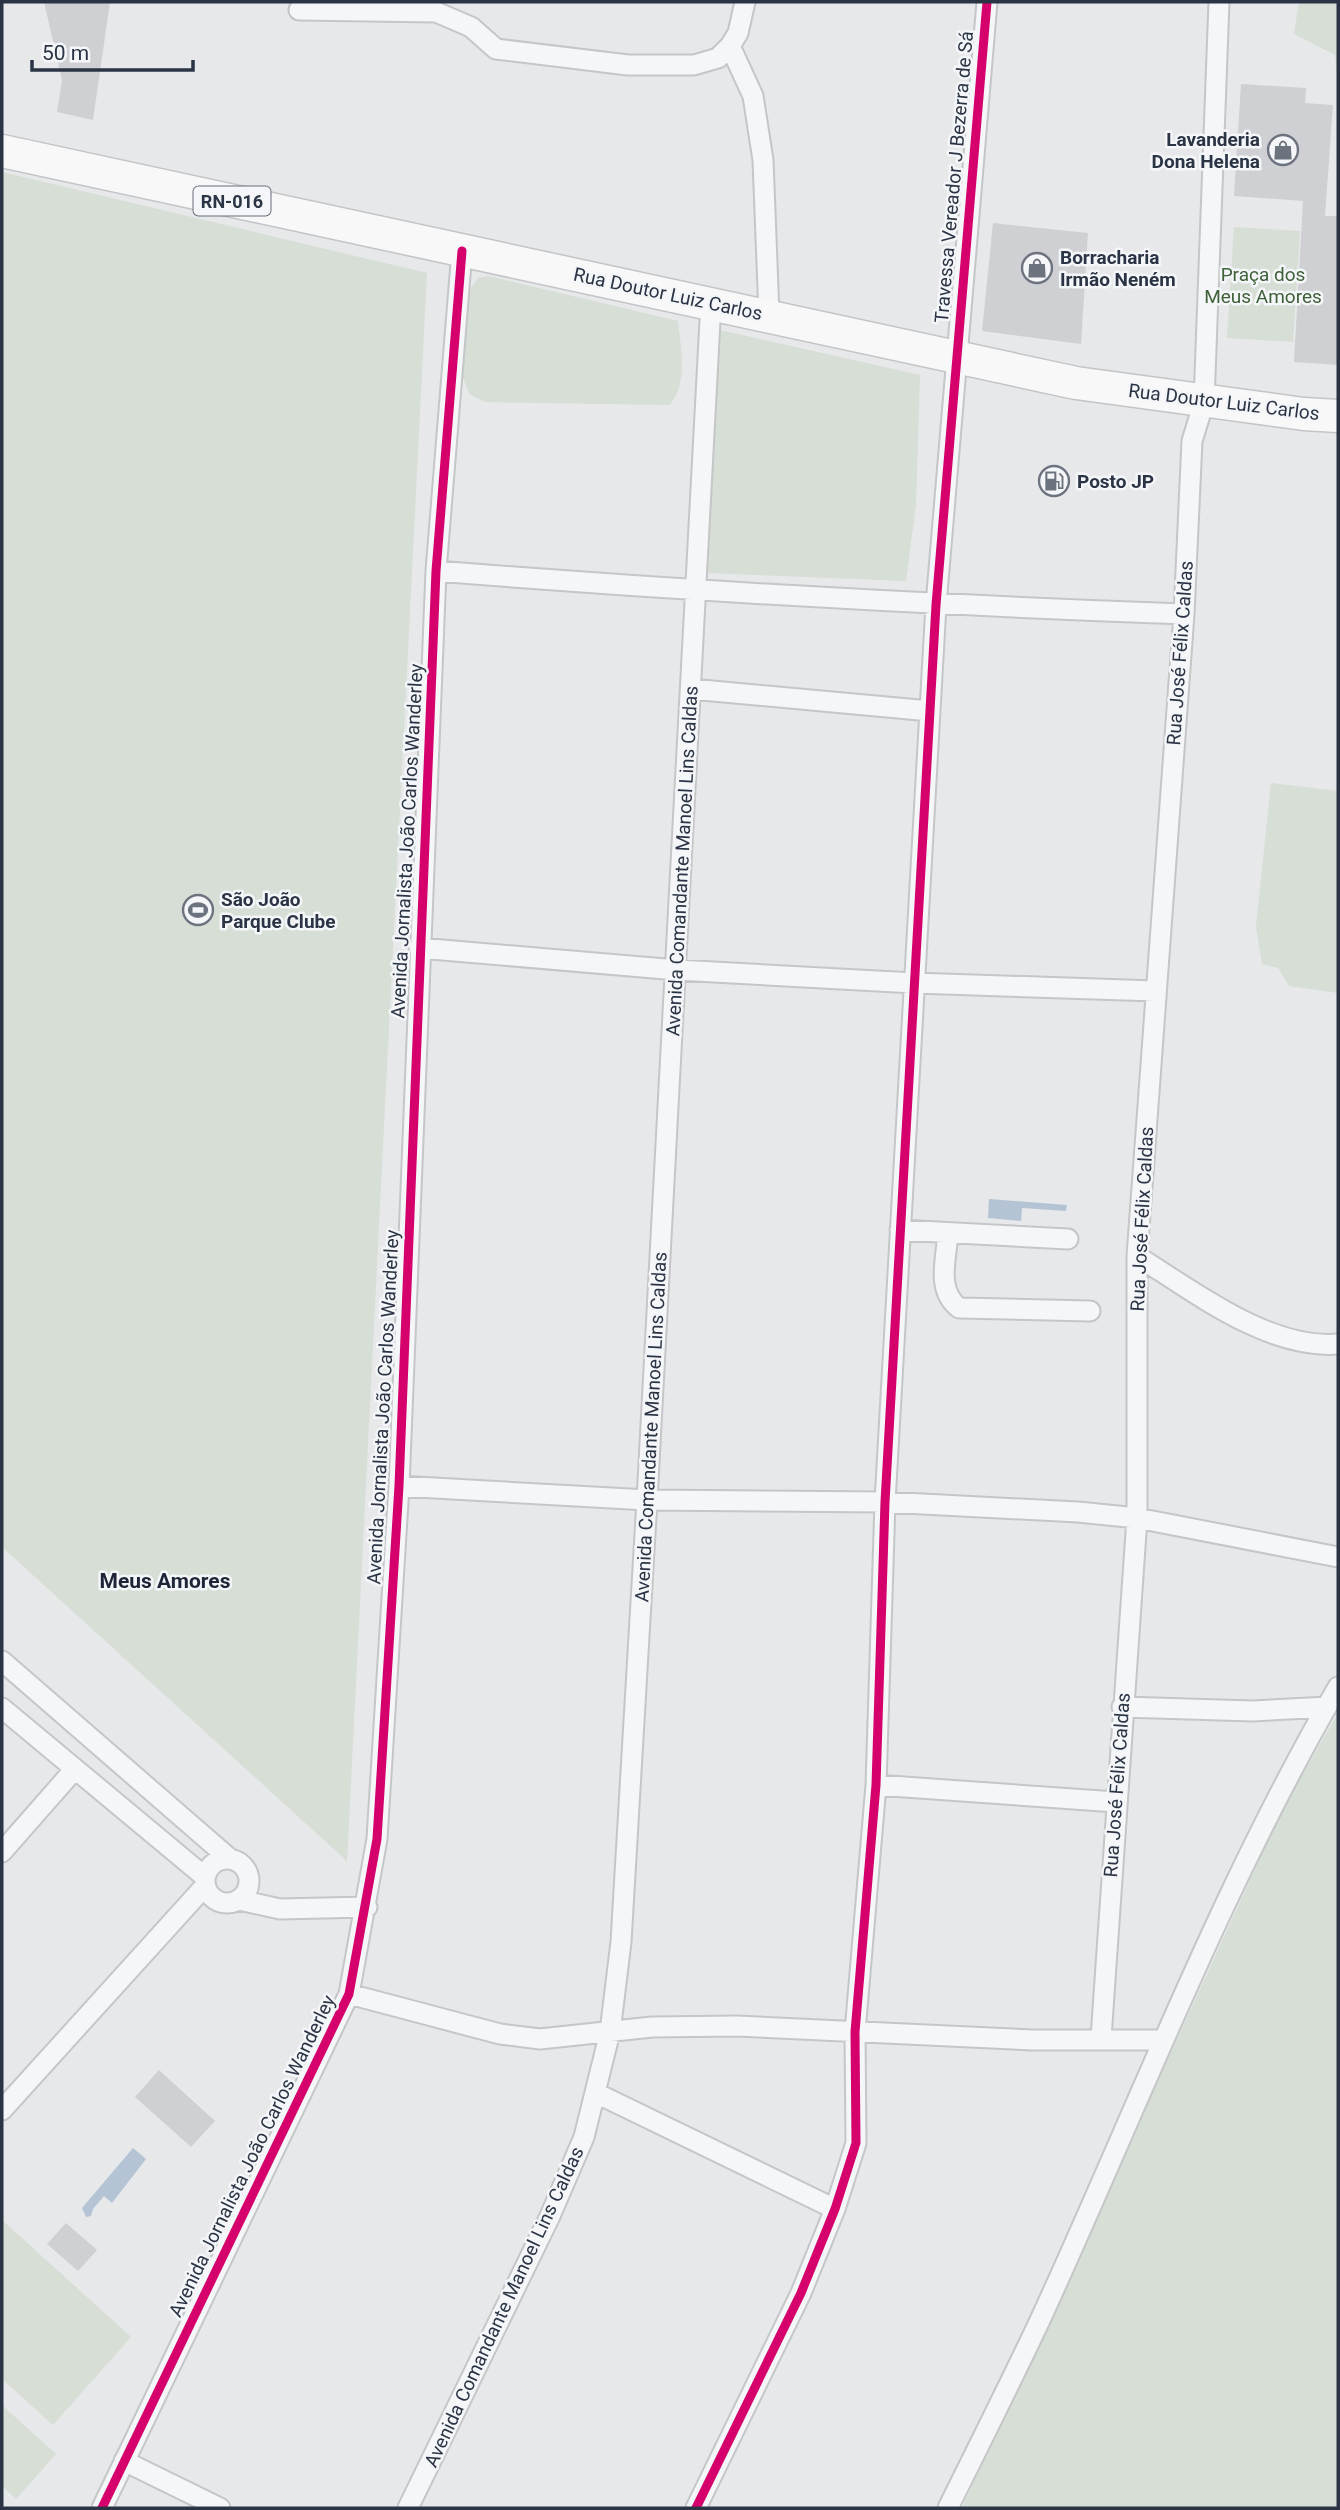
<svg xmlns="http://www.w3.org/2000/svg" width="1340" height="2510" font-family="Roboto,sans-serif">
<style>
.green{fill:#d6ded6}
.water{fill:#b4c4d5}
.building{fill:#ced0d3}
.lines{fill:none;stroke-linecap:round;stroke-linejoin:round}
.street-casing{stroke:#c4c6c8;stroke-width:23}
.primary-casing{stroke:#c2c5c8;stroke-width:35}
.street{stroke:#f5f6f7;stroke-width:19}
.primary{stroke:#f8f8f8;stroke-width:32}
.cycleway-casing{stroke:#f4f6f9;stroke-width:13}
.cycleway{stroke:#d6006c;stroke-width:9}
.labels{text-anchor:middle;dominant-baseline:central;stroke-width:5;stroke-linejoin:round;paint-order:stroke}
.shield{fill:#f4f6f9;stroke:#676e7b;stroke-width:2}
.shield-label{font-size:18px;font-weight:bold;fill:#2b3445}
.poi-label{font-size:19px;font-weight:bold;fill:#2b3445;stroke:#f4f6f9;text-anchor:start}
.street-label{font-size:19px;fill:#2b3445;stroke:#f4f6f9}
.park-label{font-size:19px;fill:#3f6138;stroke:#f4f6f9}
.neighbourhood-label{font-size:21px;font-weight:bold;fill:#1d2536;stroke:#f4f6f9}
</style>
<rect width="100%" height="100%" fill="#e6e8ea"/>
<path class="green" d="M1299,2H1338V87L1335,55L1294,34Z
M2,172L427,273L347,1861L2,1547Z
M1234,227L1300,231L1293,342L1227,338Z
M488,276L678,321C681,346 688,387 669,405L485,402L469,394L460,369L471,288L478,278Z
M720,330L920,375L916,504L906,581L706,573Z
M1271,783L1338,791V993L1289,986L1278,968L1262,964L1256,926Z
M1337,1715L1338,2508H962L1285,1804Z
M2,2220L131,2337L53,2425L2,2379Z
M2,2405L56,2454L16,2499L2,2486Z"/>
<path class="water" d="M989,1199L1067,1205L1066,1211L1022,1208L1021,1221L988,1218Z
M133,2148L146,2159L112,2203L104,2196L93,2209L91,2216L86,2217L82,2208Z"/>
<path class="building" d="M44,2H110L93,120L57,112L62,80Z
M1241,84L1306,88L1305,103L1333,105L1325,216H1338V365L1294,362L1303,201L1234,196Z
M993,223L1088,233L1081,344L982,331Z
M159,2070L215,2121L191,2147L135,2097Z
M66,2223L97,2250L78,2271L47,2244Z"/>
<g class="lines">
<g class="street-casing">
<path id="street" d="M299,10L436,12L471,27L496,49L628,65H694L718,58L730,46L738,33L745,2
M730,46L753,96L763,160L769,315
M436,571C685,591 934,605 1184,614
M691,689L930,711
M419,948L677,970L914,983L1156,991
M900,1230L1068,1239
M948,1234C946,1260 936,1290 959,1308L1090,1311
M1137,1256C1193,1291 1269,1350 1338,1344
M399,1486L647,1500L885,1502L1078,1512L1137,1518L1338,1557
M2,1661L230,1859
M1122,1707L1253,1711L1327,1707
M2,1708L205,1877
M876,1785L1116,1802
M2,1852L74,1770
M205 1881a22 22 0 1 1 44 0a22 22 0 1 1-44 0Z
M239,1900L280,1909L367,1907
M349,1994L500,2034L540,2039L652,2027L737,2026L1032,2040H1162
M1101,2038L1137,1518V1256L1184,614L1192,441L1204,402L1219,2
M596,2093L835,2209
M2,2110L205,1886
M124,2461L220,2508
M102,2508L349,1994L377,1839L399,1486L436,571L462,251
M408,2508L550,2216L584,2137L610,2032L621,1942L647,1500L711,302
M696,2508L801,2293L835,2209L856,2143L855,2032L876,1785L885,1502L936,605L987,2
M948,2508C979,2445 1011,2382 1041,2318C1138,2107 1221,1888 1338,1687"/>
</g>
<g class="primary-casing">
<path id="primary" d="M2,151L1076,383L1304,414L1338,416"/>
</g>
<use href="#street" class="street"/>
<use href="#primary" class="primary"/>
<g class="cycleway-casing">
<path id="cycleway" d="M102,2508L349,1994L377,1839L399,1486L436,571L462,251
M696,2508L801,2293L835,2209L856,2143L855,2032L876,1785L885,1502L936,605L987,2"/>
</g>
<use href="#cycleway" class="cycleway"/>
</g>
<defs>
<g id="shop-ring" transform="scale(1.575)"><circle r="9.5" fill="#f4f6f9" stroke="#6c737f" stroke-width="1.5"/><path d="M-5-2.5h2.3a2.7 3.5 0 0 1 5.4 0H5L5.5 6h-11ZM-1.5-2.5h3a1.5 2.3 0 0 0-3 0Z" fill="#6c737f"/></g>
<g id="fuel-ring" transform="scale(1.575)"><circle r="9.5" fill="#f4f6f9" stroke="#6c737f" stroke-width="1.5"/><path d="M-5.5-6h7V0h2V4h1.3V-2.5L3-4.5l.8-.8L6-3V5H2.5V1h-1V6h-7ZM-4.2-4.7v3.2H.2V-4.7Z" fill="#6c737f"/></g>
<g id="stadium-ring" transform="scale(1.575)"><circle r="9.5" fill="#f4f6f9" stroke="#6c737f" stroke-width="1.5"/><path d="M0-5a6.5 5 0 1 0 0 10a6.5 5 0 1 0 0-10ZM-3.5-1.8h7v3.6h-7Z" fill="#6c737f"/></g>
</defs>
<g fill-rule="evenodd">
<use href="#shop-ring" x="1283" y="150"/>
<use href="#shop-ring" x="1037" y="268"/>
<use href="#fuel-ring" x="1054" y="481"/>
<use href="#stadium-ring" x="198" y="910"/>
</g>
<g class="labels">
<rect class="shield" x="193.5" y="186.5" width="77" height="29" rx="5"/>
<g class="shield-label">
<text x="232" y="201">RN-016</text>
</g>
<g class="poi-label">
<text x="1260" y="139" text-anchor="end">Lavanderia<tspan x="1260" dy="22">Dona Helena</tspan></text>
<text x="1060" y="257">Borracharia<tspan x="1060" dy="22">Irmão Neném</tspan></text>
<text x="1077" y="481">Posto JP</text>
<text x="221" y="899">São João<tspan x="221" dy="22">Parque Clube</tspan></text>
</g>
<g class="street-label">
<text transform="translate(954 177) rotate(-85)">Travessa Vereador J Bezerra de Sá</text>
<text transform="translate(668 294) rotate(12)">Rua Doutor Luiz Carlos</text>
<text transform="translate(1224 402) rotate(7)">Rua Doutor Luiz Carlos</text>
<text transform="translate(1180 653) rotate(-86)">Rua José Félix Caldas</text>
<text transform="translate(407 841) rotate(-87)">Avenida Jornalista João Carlos Wanderley</text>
<text transform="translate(682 861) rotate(-87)">Avenida Comandante Manoel Lins Caldas</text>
<text transform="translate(1142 1219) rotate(-87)">Rua José Félix Caldas</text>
<text transform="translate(383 1407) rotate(-87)">Avenida Jornalista João Carlos Wanderley</text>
<text transform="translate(651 1427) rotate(-87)">Avenida Comandante Manoel Lins Caldas</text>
<text transform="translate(1117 1785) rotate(-86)">Rua José Félix Caldas</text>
<text transform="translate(252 2156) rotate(-64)">Avenida Jornalista João Carlos Wanderley</text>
<text transform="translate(504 2307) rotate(-65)">Avenida Comandante Manoel Lins Caldas</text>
</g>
<g class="park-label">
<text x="1263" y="274">Praça dos<tspan x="1263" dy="22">Meus Amores</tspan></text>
</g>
<g class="neighbourhood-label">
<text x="165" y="1581">Meus Amores</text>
</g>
</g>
<rect width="1340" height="2510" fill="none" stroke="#2b3445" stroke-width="7"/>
<path d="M32 60v10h161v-10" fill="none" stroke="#2b3445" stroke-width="3.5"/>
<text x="42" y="60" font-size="21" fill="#2b3445" stroke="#f4f6f9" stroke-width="5" paint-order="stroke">50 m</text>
</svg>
